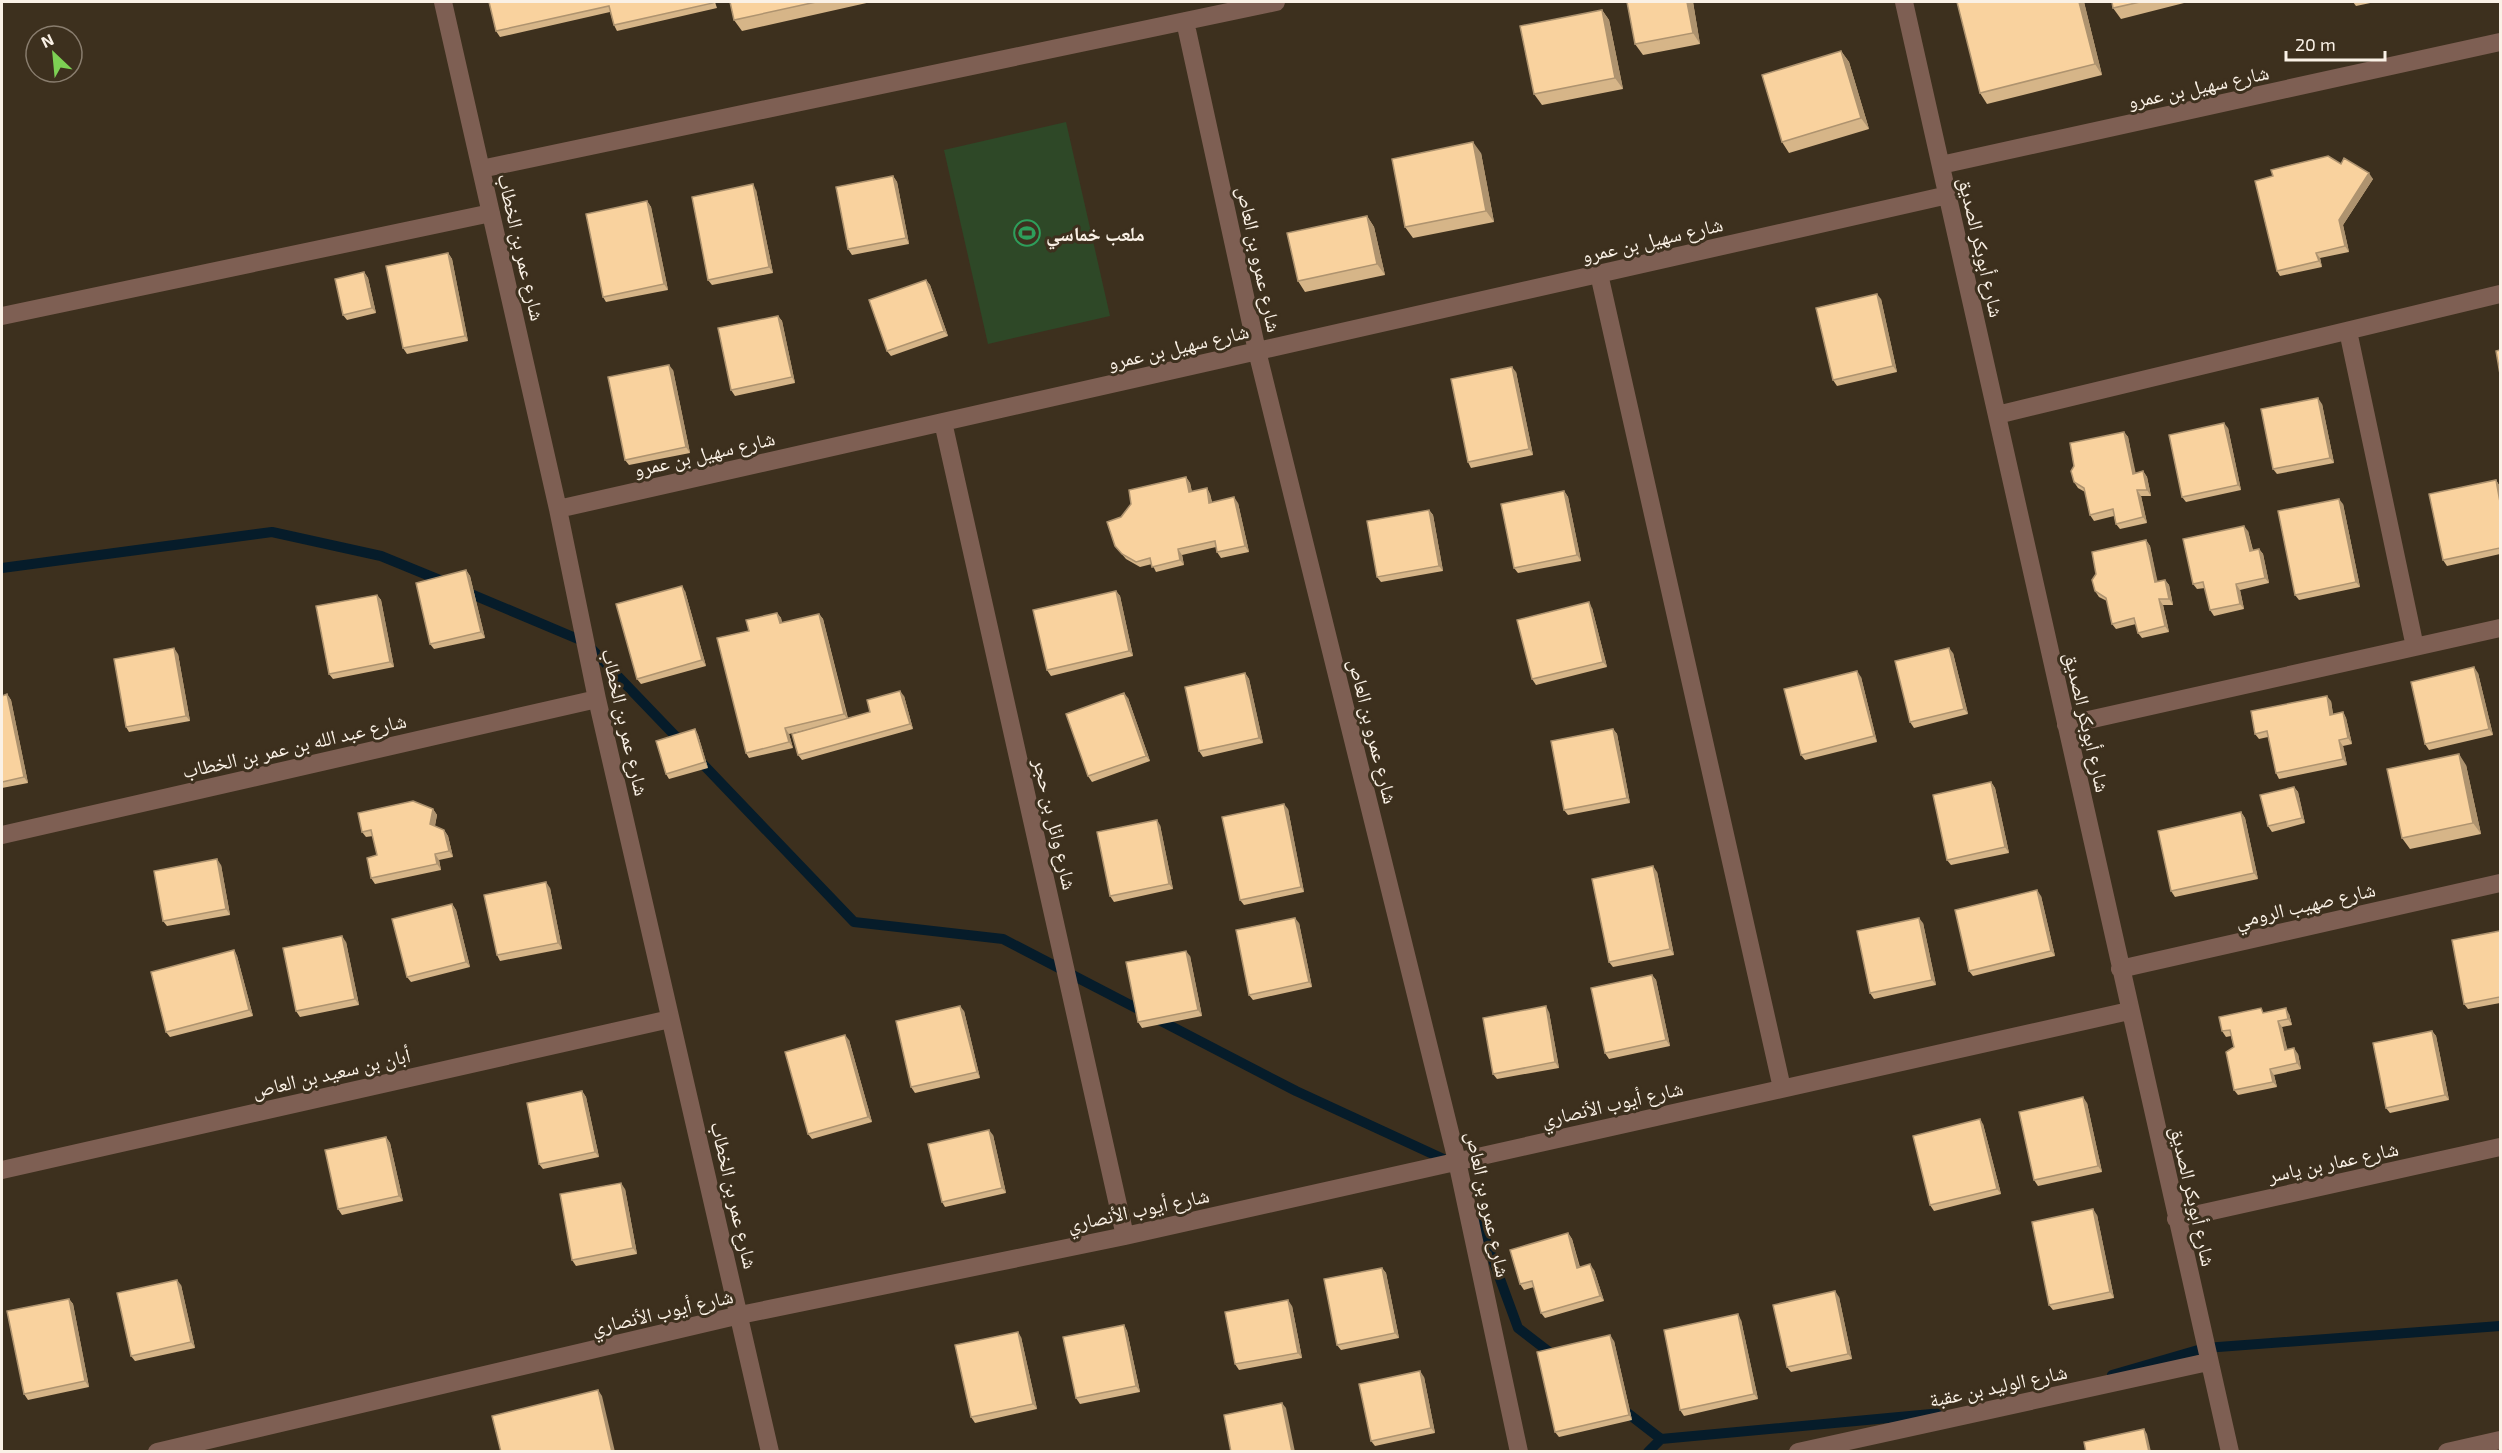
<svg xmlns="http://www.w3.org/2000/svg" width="2502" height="1453" font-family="'Exo 2','Noto Naskh Arabic',sans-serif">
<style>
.green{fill:#2e4827}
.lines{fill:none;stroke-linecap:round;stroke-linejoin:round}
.stream{stroke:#061c2a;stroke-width:10}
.minor{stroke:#7e5f53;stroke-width:18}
.wall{fill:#d6b588}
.shaded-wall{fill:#ae936f}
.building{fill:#f9d29e;stroke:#ae936f;stroke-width:1.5}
.labels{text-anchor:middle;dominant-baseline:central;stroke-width:6;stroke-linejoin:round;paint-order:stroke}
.street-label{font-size:20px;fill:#faf1e6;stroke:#3d301e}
.poi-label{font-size:20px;font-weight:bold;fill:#faf1e6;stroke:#3d301e;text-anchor:start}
</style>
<rect width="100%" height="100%" fill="#3d301e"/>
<path class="green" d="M1066,122L1110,316L988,344L944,150Z"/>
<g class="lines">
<path class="stream" d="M2,568L272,532L381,556L447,583
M464,591L585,642L683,744
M698,759L854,922L1003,939L1296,1091L1450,1162
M1474,1208L1518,1328L1557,1358
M2112,1375L2205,1348L2500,1326
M1621,1408L1661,1439L1942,1413
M1648,1452L1661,1439"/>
<path class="minor" d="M443,2L558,509L597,699L770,1452
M1904,2L2230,1452
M1185,21L1257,351L1457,1161L1519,1452
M1941,165L2500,42
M481,169L1276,2
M1599,274L1782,1088
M2,316L491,213
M2348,331L2415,647
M1997,415L2500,294
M943,422L1125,1236
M558,509L1948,195
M2066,725L2500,628
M2,835L597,699
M2120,969L2500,883
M2,1170L670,1019
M2176,1219L2500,1147
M157,1452L740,1315L1125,1236L2129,1011
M1798,1452L2208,1362
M2447,1452L2500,1440"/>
</g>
<path class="wall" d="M489,2H715L717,8L617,31L614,25L610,12L500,37L496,31Z
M730,2H871L742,31L734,20Z
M1627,2H1693L1700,44L1643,55L1635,44Z
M2084,2L2102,75L1987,104L1980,93Z
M2112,2H2184V3L2121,19L2113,8Z
M2353,2H2375L2356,6Z
M1602,10L1609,20L1623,89L1542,105L1534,94Z
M1841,51L1849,62L1869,129L1789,153L1782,142Z
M1481,153L1494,222L1413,238L1405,227Z
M2341,164L2373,179L2343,225L2349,252L2320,258L2322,267L2280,276L2277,271Z
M893,176L897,182L909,244L852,255L848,249Z
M756,190L773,273L712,285L708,280Z
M647,201L651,207L668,290L606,302L603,297Z
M1367,216L1374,227L1385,275L1305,292L1298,281Z
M448,253L452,259L468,341L407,354L403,348Z
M364,272L368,278L376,313L347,320L343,315Z
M926,280L930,285L948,336L891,356L887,351Z
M1881,299L1897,372L1837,386L1833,380Z
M778,316L782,321L795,383L735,396L731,390Z
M673,370L690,453L629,465L625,460Z
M1516,372L1533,455L1471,468L1468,462Z
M2322,404L2334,463L2277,474L2273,469Z
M2228,428L2241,490L2186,502L2182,497Z
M2124,432L2128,437L2135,473L2143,471L2147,477L2151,496H2141L2147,523L2120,529L2116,524L2114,516L2094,521L2090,515L2085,492L2078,488L2074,482Z
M1186,477L1190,483L1192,492L1207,488L1210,494L1212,502L1238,503L1249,552L1221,558L1217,552L1216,547L1182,555L1184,565L1156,572L1152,564L1140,567L1126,559L1115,546L1121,517Z
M2496,480L2499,485L2500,490V554L2447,566L2443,560Z
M1564,491L1568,497L1581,561L1518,573L1514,568Z
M2343,504L2360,587L2299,600L2295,595Z
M1429,510L1433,515L1443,571L1381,582L1377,577Z
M2248,531L2253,550L2259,549L2263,554L2269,583L2240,590L2244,609L2214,616L2210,610L2205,588L2197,589L2193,584Z
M2146,540L2150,546L2157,582L2165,580L2169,585L2173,605H2163L2169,632L2142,638L2138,633L2136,624L2116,629L2112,624L2107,601L2099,597L2095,591Z
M466,570L470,576L485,638L434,649L430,644Z
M685,591L706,666L641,684L637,679Z
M1116,591L1120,596L1133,656L1051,676L1047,670Z
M377,595L381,600L394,667L333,679L329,674Z
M1592,608L1607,667L1536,685L1532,679Z
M777,613L781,618L782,623L819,614L823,619L848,718L870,712L904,696L913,729L802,760L798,755L810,729L789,734L793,748L749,758L746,753L749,631Z
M1953,653L1968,714L1914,728L1910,722Z
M178,654L190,721L129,732L126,727Z
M1245,673L1249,679L1263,743L1203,757L1199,751Z
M2478,673L2493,735L2429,750L2425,744Z
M1861,677L1877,742L1805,760L1801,755Z
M7,694L11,700L28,783L2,788V696Z
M1128,698L1150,761L1092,782L1088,776Z
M2331,701L2333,714L2343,712L2346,718L2352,744L2343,746L2347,765L2279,779L2276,773L2268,737L2259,739L2255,734Z
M695,729L698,735L708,768L669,779L666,774Z
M1613,729L1617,734L1630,803L1568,815L1564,810Z
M2466,765L2481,834L2410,849L2402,838Z
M1991,782L1995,788L2009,853L1951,865L1947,860Z
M2294,787L2298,792L2305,823L2272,832L2268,826Z
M433,809L437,815L435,826L444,830L448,836L453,857L439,860L441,870L375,884L371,878L377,855L373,836L366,837L362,832Z
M1288,809L1304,892L1244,905L1240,900Z
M2241,812L2245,818L2258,879L2175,897L2171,891Z
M1160,825L1173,889L1114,902L1110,896Z
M221,865L230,915L167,926L163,921Z
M1657,872L1674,955L1613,967L1609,962Z
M550,888L562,949L500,961L497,955Z
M2041,896L2055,956L1973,976L1969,971Z
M452,904L456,910L470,967L411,982L407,977Z
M1299,923L1312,987L1253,1000L1249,995Z
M1923,923L1936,985L1874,999L1870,993Z
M2500,931V1003L2468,1009L2464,1004Z
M346,942L359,1005L300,1017L296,1011Z
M234,950L237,956L253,1016L170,1037L166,1032Z
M1190,956L1202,1016L1142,1028L1138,1022Z
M1652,975L1656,980L1670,1046L1609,1059L1605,1053Z
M964,1011L980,1078L915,1093L911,1087Z
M1549,1012L1559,1068L1497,1079L1493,1074Z
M2265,1013L2289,1014L2292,1025L2282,1027L2287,1050L2298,1054L2301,1069L2274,1075L2277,1087L2238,1095L2234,1090V1047L2231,1036L2226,1037L2222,1031Z
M2432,1031L2436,1036L2449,1100L2390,1113L2386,1108Z
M849,1040L872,1122L812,1139L808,1134Z
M582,1091L586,1097L599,1157L543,1169L539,1164Z
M2087,1103L2102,1172L2038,1186L2034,1180Z
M1983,1124L2001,1194L1934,1211L1930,1205Z
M993,1135L1006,1193L945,1207L942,1202Z
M386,1137L390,1143L403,1201L342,1215L338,1209Z
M625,1189L637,1254L576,1266L572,1260Z
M2097,1215L2114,1298L2053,1310L2049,1305Z
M1568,1233L1572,1239L1580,1267L1594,1270L1604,1301L1545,1318L1541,1313L1534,1287L1524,1290L1520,1284Z
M1382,1268L1386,1273L1399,1338L1341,1350L1337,1345Z
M181,1285L195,1348L135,1361L131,1356Z
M1839,1297L1852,1359L1791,1372L1787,1367Z
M69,1299L73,1304L89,1387L28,1400L24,1394Z
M1292,1306L1302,1358L1239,1370L1235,1364Z
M1741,1320L1758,1399L1684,1416L1680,1410Z
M1124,1325L1127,1331L1140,1392L1080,1404L1076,1398Z
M1021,1337L1037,1409L975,1423L971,1417Z
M1614,1341L1632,1420L1559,1437L1555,1432Z
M1424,1377L1435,1433L1375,1446L1371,1441Z"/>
<path class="shaded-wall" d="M1687,2H1693L1700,44L1693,33Z
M2079,2H2084L2102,75L2095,64Z
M1602,10L1609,20L1623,89L1615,78Z
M1841,51L1849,62L1869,129L1861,118Z
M1473,142L1481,153L1494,222L1486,211Z
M2369,173L2373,179L2343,225L2349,252L2345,246L2339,220Z
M893,176L897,182L909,244L906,238Z
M753,184L756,190L773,273L769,267Z
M647,201L651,207L668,290L664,284Z
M1367,216L1374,227L1385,275L1377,264Z
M448,253L452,259L468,341L465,336Z
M2316,253L2320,258L2322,267L2319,261Z
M364,272L368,278L376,313L372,308Z
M926,280L930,285L948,336L944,331Z
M1877,294L1881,299L1897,372L1893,366Z
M778,316L782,321L795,383L792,377Z
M669,365L673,370L690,453L686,447Z
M1512,367L1516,372L1533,455L1529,449Z
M2318,398L2322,404L2334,463L2330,458Z
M2224,423L2228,428L2241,490L2238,485Z
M2124,432L2128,437L2137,479L2133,474Z
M2143,471L2147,477L2151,496L2147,490Z
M1186,477L1190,483L1193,498L1189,492Z
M2496,480L2499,485L2500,490V502Z
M1207,488L1210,494L1213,508L1209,503Z
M2137,490L2141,496L2147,523L2143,517Z
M1564,491L1568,497L1581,561L1577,555Z
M1234,497L1238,503L1249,552L1245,546Z
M2339,499L2343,504L2360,587L2356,582Z
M1429,510L1433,515L1443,571L1439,566Z
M2244,526L2248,531L2254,556L2250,551Z
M2146,540L2150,546L2159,588L2155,582Z
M1178,549L1182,555L1184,565L1180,560Z
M2259,549L2263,554L2269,583L2265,578Z
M466,570L470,576L485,638L481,632Z
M2165,580L2169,585L2173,605L2169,599Z
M2236,584L2240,590L2244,609L2240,604Z
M682,586L685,591L706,666L702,660Z
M1116,591L1120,596L1133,656L1129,651Z
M377,595L381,600L394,667L390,662Z
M2159,599L2163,605L2169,632L2165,626Z
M1589,602L1592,608L1607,667L1603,662Z
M777,613L781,618L783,629L780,623Z
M819,614L823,619L848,720L844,714Z
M174,648L178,654L190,721L186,716Z
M1949,648L1953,653L1968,714L1964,709Z
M2474,667L2478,673L2493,735L2489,729Z
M1857,671L1861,677L1877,742L1874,736Z
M1245,673L1249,679L1263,743L1259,738Z
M900,691L904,696L913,729L910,724Z
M1124,693L1128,698L1150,761L1146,756Z
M7,694L11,700L28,783L24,777Z
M2327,696L2331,701L2334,721L2330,715Z
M2343,712L2346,718L2352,744L2348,738Z
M785,728L789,734L793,748L789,742Z
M695,729L698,735L708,768L705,762Z
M1613,729L1617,734L1630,803L1627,798Z
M2339,740L2343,746L2347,765L2343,759Z
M2459,754L2466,765L2481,834L2473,823Z
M1991,782L1995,788L2009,853L2005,847Z
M2294,787L2298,792L2305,823L2302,818Z
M1284,804L1288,809L1304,892L1301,887Z
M433,809L437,815L434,829L430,824Z
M2241,812L2245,818L2258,879L2254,873Z
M1157,820L1160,825L1173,889L1169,884Z
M444,830L448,836L453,857L449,851Z
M435,854L439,860L441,870L437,864Z
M217,859L221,865L230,915L226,909Z
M1653,866L1657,872L1674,955L1670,949Z
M546,882L550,888L562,949L558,943Z
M2037,890L2041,896L2055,956L2051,951Z
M452,904L456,910L470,967L466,962Z
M1295,918L1299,923L1312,987L1309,982Z
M1919,918L1923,923L1936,985L1932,980Z
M342,936L346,942L359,1005L355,999Z
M234,950L237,956L253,1016L249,1010Z
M1186,951L1190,956L1202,1016L1198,1010Z
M1652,975L1656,980L1670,1046L1666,1040Z
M960,1006L964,1011L980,1078L977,1072Z
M1546,1006L1549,1012L1559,1068L1555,1062Z
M2286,1008L2289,1014L2292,1025L2288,1019Z
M2278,1021L2282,1027L2289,1056L2285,1050Z
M2432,1031L2436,1036L2449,1100L2445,1095Z
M845,1035L849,1040L872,1122L868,1117Z
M2294,1048L2298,1054L2301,1069L2297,1063Z
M2270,1069L2274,1075L2277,1087L2273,1082Z
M582,1091L586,1097L599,1157L595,1152Z
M2083,1097L2087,1103L2102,1172L2098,1166Z
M1980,1119L1983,1124L2001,1194L1997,1189Z
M989,1130L993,1135L1006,1193L1002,1188Z
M386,1137L390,1143L403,1201L399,1196Z
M621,1183L625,1189L637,1254L633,1248Z
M2093,1209L2097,1215L2114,1298L2110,1292Z
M1568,1233L1572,1239L1581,1273L1577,1268Z
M1590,1264L1594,1270L1604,1301L1600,1296Z
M1382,1268L1386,1273L1399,1338L1395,1333Z
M177,1280L181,1285L195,1348L191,1342Z
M1835,1291L1839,1297L1852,1359L1848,1354Z
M69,1299L73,1304L89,1387L85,1381Z
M1288,1300L1292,1306L1302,1358L1298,1353Z
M1738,1314L1741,1320L1758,1399L1754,1394Z
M1124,1325L1127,1331L1140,1392L1136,1386Z
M1018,1332L1021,1337L1037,1409L1033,1404Z
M1610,1335L1614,1341L1632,1420L1629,1415Z
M1420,1371L1424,1377L1435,1433L1431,1428Z
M598,1390L602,1396L615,1452H612Z
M1282,1403L1286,1408L1295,1452H1292Z
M2144,1429L2147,1434L2151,1452H2149Z"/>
<path class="building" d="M489,2H713V3L614,25L609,6L496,31Z
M730,2H816L734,20Z
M1627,2H1687L1693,33L1635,44Z
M1957,2H2079L2095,64L1980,93Z
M2112,2H2140L2113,8Z
M1602,10L1615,78L1534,94L1520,26Z
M1841,51L1861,118L1782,142L1762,75Z
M1473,142L1486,211L1405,227L1392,159Z
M2328,156L2341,164L2344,158L2369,173L2339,220L2345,246L2316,253L2319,261L2277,271L2255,181L2273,176L2271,170Z
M893,176L906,238L848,249L836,187Z
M753,184L769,267L708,280L692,197Z
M647,201L664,284L603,297L586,214Z
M1367,216L1377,264L1298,281L1287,233Z
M448,253L465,336L403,348L386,266Z
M364,272L372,308L343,315L335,279Z
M926,280L944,331L887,351L869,300Z
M1877,294L1893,366L1833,380L1816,308Z
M778,316L792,377L731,390L718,328Z
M2500,350V374L2496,351Z
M669,365L686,447L625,460L608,377Z
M1512,367L1529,449L1468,462L1451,379Z
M2318,398L2330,458L2273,469L2261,409Z
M2224,423L2238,485L2182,497L2169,435Z
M2124,432L2133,474L2143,471L2147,490H2137L2143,517L2116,524L2113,509L2090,515L2084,488L2074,482L2071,471L2074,466L2070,443Z
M1186,477L1189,492L1207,488L1209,503L1234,497L1245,546L1217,552L1215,541L1178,549L1180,560L1152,567L1150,558L1136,562L1122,554L1115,546L1107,522L1121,517L1131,504L1129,490Z
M2496,480L2500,502V548L2443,560L2429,494Z
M1564,491L1577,555L1514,568L1501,504Z
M2339,499L2356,582L2295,595L2278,511Z
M1429,510L1439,566L1377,577L1367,521Z
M2244,526L2250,551L2259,549L2265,578L2236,584L2240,604L2210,610L2203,582L2193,584L2183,539Z
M2146,540L2155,582L2165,580L2169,599H2159L2165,626L2138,633L2134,618L2112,624L2106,598L2095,591L2092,580L2096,574L2092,552Z
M466,570L481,632L430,644L416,583Z
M682,586L702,660L637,679L616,604Z
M1116,591L1129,651L1047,670L1033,610Z
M377,595L390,662L329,674L316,606Z
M1589,602L1603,662L1532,679L1517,620Z
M777,613L780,623L819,614L844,714L785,728L789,742L746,753L717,638L749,631L746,620Z
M174,648L186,716L126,727L114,659Z
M1949,648L1964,709L1910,722L1895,661Z
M2474,667L2489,729L2425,744L2411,682Z
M1857,671L1874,736L1801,755L1784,689Z
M1245,673L1259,738L1199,751L1185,687Z
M900,691L910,724L798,755L792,734L870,712L867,700Z
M1124,693L1146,756L1088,776L1066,714Z
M7,694L24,777L2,782V696Z
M2327,696L2330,715L2343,712L2348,738L2339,740L2343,759L2276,773L2267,731L2255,734L2251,711Z
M695,729L705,762L666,774L656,741Z
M1613,729L1627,798L1564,810L1551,741Z
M2459,754L2473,823L2402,838L2387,769Z
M1991,782L2005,847L1947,860L1933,795Z
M2294,787L2302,818L2268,826L2260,795Z
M413,801L433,809L430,824L444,830L449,851L435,854L437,864L371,878L367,858L377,855L371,830L362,832L358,813Z
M1284,804L1301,887L1240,900L1222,817Z
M2241,812L2254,873L2171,891L2158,831Z
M1157,820L1169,884L1110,896L1097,832Z
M217,859L226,909L163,921L154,871Z
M1653,866L1670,949L1609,962L1592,879Z
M546,882L558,943L497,955L484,895Z
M2037,890L2051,951L1969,971L1955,910Z
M452,904L466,962L407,977L392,919Z
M1295,918L1309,982L1249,995L1236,930Z
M1919,918L1932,980L1870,993L1857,931Z
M2500,931V997L2464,1004L2452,940Z
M342,936L355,999L296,1011L283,948Z
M234,950L249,1010L166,1032L151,972Z
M1186,951L1198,1010L1138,1022L1126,962Z
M1652,975L1666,1040L1605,1053L1591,988Z
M960,1006L977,1072L911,1087L896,1021Z
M1546,1006L1555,1062L1493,1074L1483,1018Z
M2261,1008L2263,1013L2286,1008L2288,1019L2278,1021L2285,1050L2294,1048L2297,1063L2270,1069L2273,1082L2234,1090L2226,1052L2234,1047L2230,1030L2222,1031L2219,1017Z
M2432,1031L2445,1095L2386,1108L2373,1043Z
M845,1035L868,1117L808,1134L785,1052Z
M582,1091L595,1152L539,1164L527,1103Z
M2083,1097L2098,1166L2034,1180L2019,1112Z
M1980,1119L1997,1189L1930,1205L1913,1136Z
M989,1130L1002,1188L942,1202L928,1144Z
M386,1137L399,1196L338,1209L325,1150Z
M621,1183L633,1248L572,1260L560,1194Z
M2093,1209L2110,1292L2049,1305L2032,1222Z
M1568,1233L1577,1268L1590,1264L1600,1296L1541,1313L1532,1281L1520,1284L1510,1250Z
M1382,1268L1395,1333L1337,1345L1324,1279Z
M177,1280L191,1342L131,1356L117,1293Z
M1835,1291L1848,1354L1787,1367L1773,1305Z
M69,1299L85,1381L24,1394L7,1311Z
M1288,1300L1298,1353L1235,1364L1225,1312Z
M1738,1314L1754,1394L1680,1410L1664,1330Z
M1124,1325L1136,1386L1076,1398L1063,1337Z
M1018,1332L1033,1404L971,1417L955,1345Z
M1610,1335L1629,1415L1555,1432L1537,1352Z
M1420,1371L1431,1428L1371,1441L1359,1384Z
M598,1390L612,1452H501L492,1416Z
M1282,1403L1292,1452H1231L1224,1415Z
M2144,1429L2149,1452H2086L2084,1442Z"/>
<defs>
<g id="stadium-ring" transform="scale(1.35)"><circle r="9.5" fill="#3d301e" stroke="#2e9e5b" stroke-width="1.5"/><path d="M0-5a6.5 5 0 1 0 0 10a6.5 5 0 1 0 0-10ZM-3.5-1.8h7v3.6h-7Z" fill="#2e9e5b"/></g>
</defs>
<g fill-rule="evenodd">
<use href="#stadium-ring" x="1027" y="233"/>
</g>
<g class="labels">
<g class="street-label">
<text transform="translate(2198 86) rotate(-12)">شارع سهيل بن عمرو</text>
<text transform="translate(1652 239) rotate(-13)">شارع سهيل بن عمرو</text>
<text transform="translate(522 247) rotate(77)">شارع عمر بن الخطاب</text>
<text transform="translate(1982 247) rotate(77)">شارع أبوبكر الصديق</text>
<text transform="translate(1260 259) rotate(78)">شارع عمرو بن العاص</text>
<text transform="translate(1178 346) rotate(-13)">شارع سهيل بن عمرو</text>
<text transform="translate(704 453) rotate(-13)">شارع سهيل بن عمرو</text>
<text transform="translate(626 722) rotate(77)">شارع عمر بن الخطاب</text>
<text transform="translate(2088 722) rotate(77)">شارع أبوبكر الصديق</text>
<text transform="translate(1374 731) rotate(76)">شارع عمرو بن العاص</text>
<text transform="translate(294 745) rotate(-13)">شارع عبد الله بن عمر بن الخطاب</text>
<text transform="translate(1056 824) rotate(77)">شارع وائل بن حجر</text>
<text transform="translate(2305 904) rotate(-13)">شارع صهيب الرومي</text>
<text transform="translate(331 1072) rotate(-13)">أبان بن سعيد بن العاص</text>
<text transform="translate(1612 1103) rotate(-13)">شارع أيوب الأنصاري</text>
<text transform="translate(2333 1161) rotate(-12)">شارع عمار بن ياسر</text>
<text transform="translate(735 1195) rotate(77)">شارع عمر بن الخطاب</text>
<text transform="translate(2194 1196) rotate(77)">شارع أبوبكر الصديق</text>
<text transform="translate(1489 1204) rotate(78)">شارع عمرو بن العاص</text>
<text transform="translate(1138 1209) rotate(-12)">شارع أيوب الأنصاري</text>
<text transform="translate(662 1311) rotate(-13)">شارع أيوب الأنصاري</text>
<text transform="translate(1998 1385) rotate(-12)">شارع الوليد بن عقبة</text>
</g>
<g class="poi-label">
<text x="1046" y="233">ملعب خماسي</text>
</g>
</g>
<rect width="2502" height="1453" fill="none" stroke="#faf1e6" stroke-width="6"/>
<g transform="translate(54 54) rotate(334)"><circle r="28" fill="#3d301e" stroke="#897d6e" stroke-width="1.5"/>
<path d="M0-4.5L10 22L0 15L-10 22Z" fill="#7dd154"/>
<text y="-9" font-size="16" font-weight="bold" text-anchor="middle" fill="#faf1e6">N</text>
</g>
<path d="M2286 51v9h99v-9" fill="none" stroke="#faf1e6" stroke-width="3"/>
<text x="2295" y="51" font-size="18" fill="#faf1e6" stroke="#3d301e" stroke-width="4.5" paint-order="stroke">20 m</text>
</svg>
